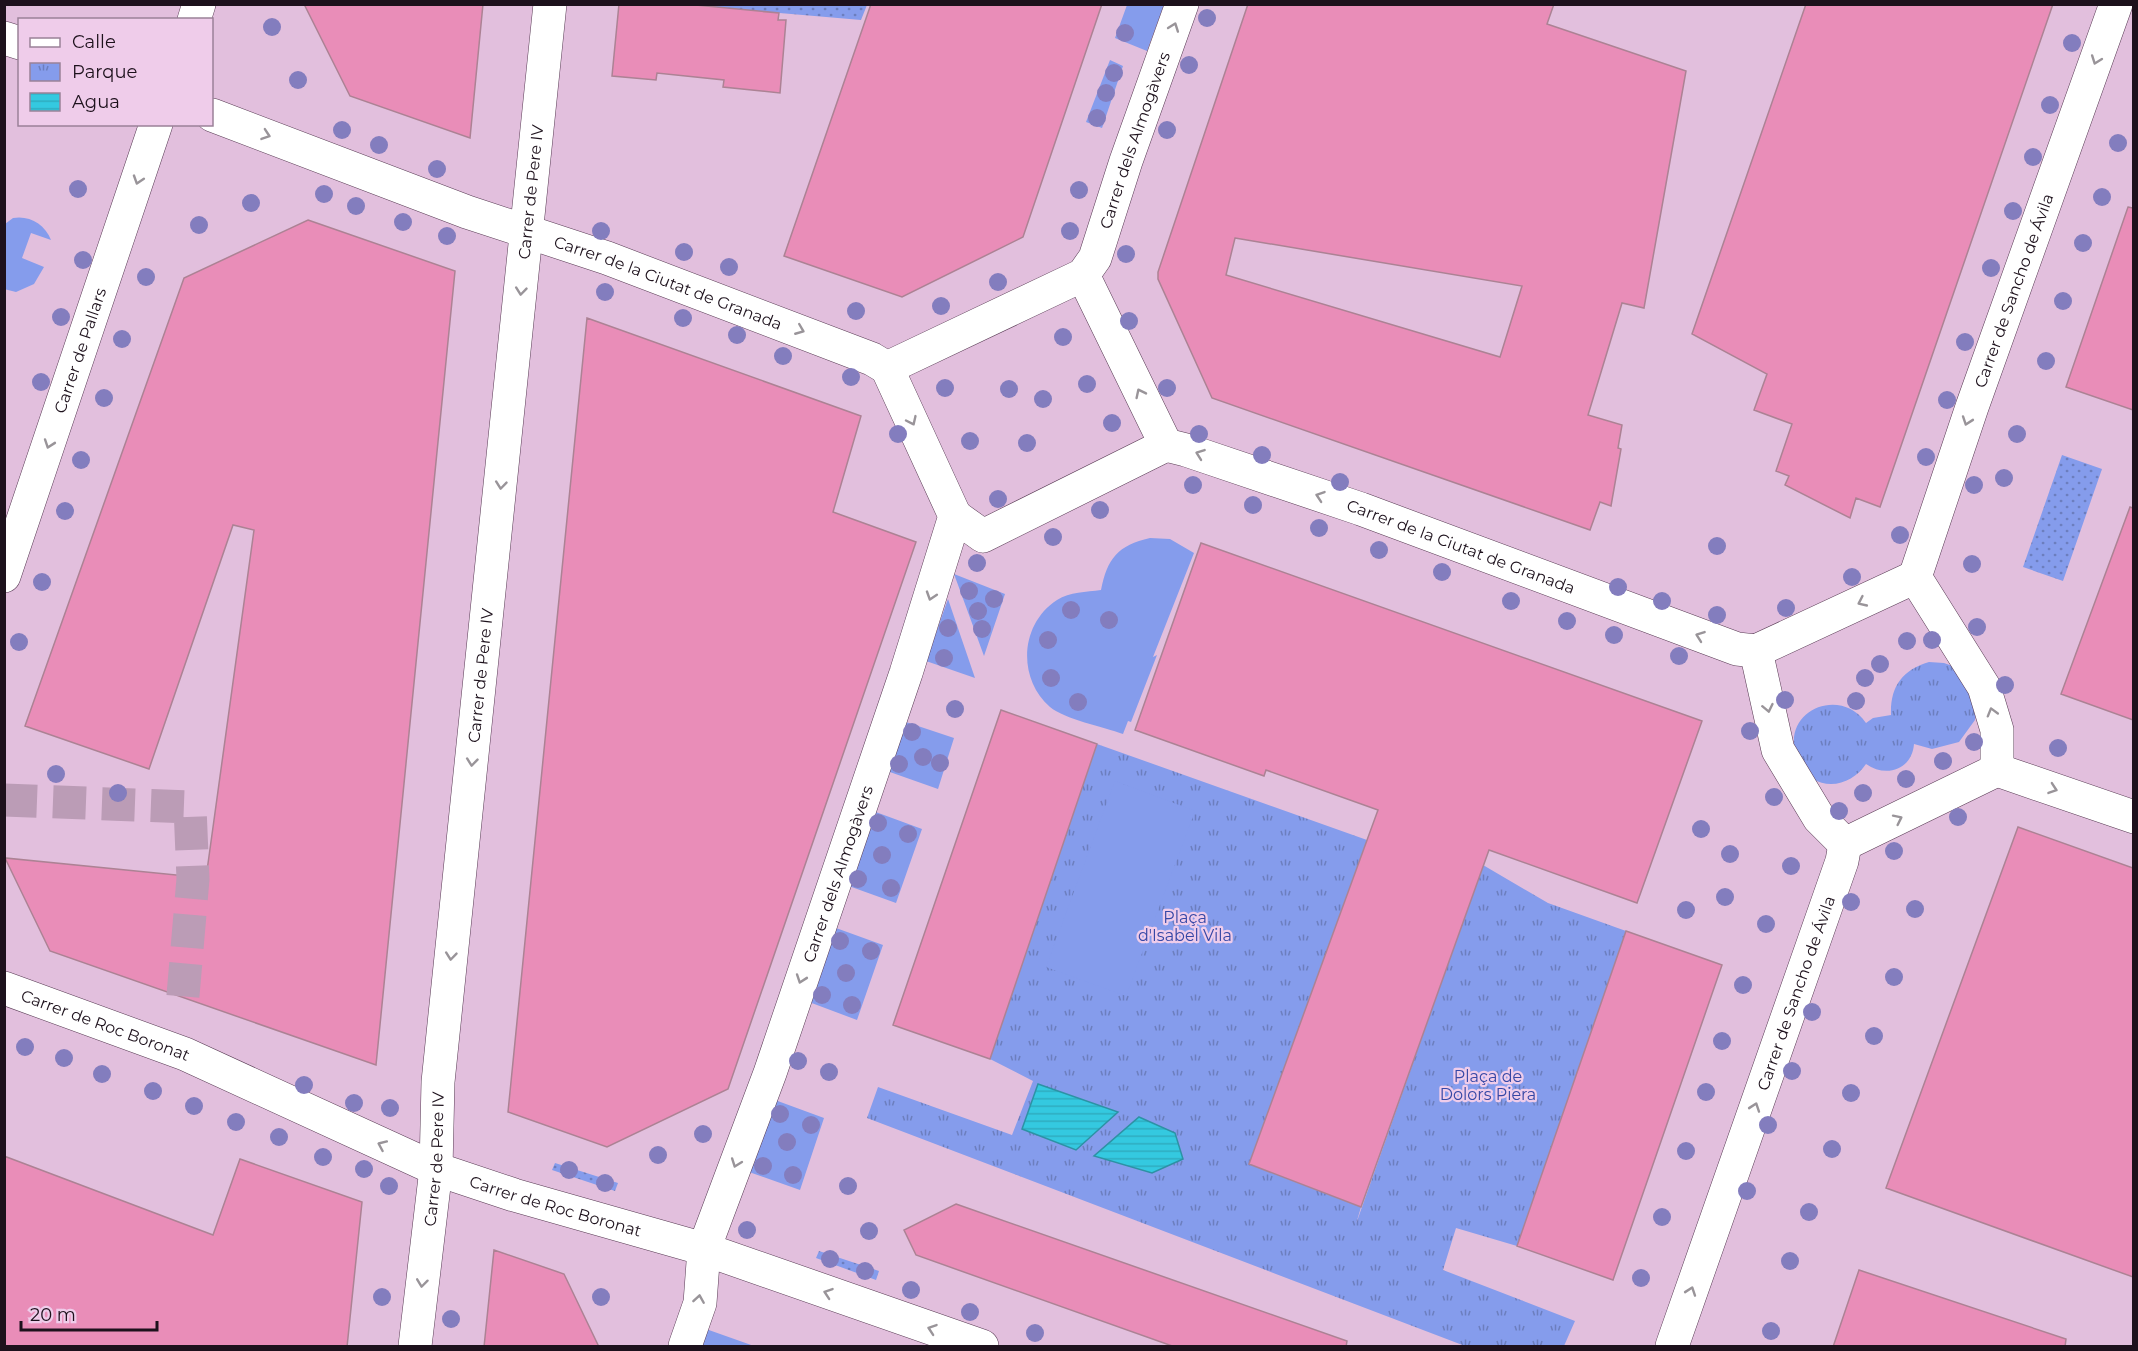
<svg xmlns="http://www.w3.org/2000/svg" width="2138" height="1351" font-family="Montserrat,sans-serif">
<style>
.grass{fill:url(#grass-dots)}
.park{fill:url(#park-tufts)}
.garden{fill:#859cec}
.water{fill:url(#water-rules);stroke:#2d92a5;stroke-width:1.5}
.building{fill:#e98db8;stroke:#ac8294;stroke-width:1.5;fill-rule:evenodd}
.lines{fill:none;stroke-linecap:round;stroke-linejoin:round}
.minor-tunnel{stroke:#bb9cb6;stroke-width:33;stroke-dasharray:33 16;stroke-linecap:butt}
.minor-casing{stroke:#583b54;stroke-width:34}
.major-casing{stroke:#583b54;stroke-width:34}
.minor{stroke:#fff;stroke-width:33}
.major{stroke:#fff;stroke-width:33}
.tree{fill:#837dbe}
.oneway{stroke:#999499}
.labels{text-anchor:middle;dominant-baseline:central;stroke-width:4.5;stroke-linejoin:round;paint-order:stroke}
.street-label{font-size:16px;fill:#1d111c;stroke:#efccea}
.park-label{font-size:16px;fill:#3547a5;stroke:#efccea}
</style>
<defs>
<pattern id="grass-dots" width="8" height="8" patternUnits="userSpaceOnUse" patternTransform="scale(1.5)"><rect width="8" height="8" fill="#859cec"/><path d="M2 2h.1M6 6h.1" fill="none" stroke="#6c7ebe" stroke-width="1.8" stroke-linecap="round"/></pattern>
<pattern id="park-tufts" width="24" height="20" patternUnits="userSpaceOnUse" patternTransform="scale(1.5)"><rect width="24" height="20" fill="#859cec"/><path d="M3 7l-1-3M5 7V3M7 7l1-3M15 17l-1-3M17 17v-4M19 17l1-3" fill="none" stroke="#6c7ebe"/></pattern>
<pattern id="water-rules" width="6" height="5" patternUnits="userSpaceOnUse" patternTransform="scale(1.5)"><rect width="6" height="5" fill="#34c9e0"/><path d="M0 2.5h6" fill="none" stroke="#2eacc0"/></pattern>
</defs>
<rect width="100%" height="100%" fill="#e2bfdd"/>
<path class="grass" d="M688,5H867L861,20Z
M2062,455L2102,469L2063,581L2023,567Z
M555,1163L618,1183L615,1191L552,1170Z
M819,1251L879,1271L876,1280L816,1258Z"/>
<path class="park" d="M1929,662L1944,663L1958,668L1978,706L1975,720L1959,742L1932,749L1914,744C1912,770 1886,778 1866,764C1858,776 1845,784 1831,784C1818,784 1807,777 1801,766C1772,714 1839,683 1866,723L1873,718L1891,715C1890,687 1902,670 1929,662Z
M1097,744L1367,840L1249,1164L1361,1207L1356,1224L1483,865L1548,903L1626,931L1517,1246L1456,1228L1443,1270L1575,1321L1564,1346H1465L867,1118L878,1087L1012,1135L1033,1081L990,1059Z"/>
<path class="garden" d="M1127,5H1164L1147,51L1115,38Z
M1110,60L1123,66L1102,128L1086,122Z
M13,218C29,215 45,224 51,240L31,233L22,258L44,267L34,284L16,292L4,289L5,224Z
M1150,538L1170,539L1194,553L1153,657L1157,655L1131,722L1128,721L1123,734C1104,727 1064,719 1050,707C1017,678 1020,624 1057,600C1070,592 1086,592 1101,590C1107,559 1118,545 1150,538Z
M954,574L1005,594L984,656Z
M948,599L975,678L926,661Z
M906,722L954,738L938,789L887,771Z
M1115,781L1195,811L1126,996L1046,967Z
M873,811L922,829L896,903L846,885Z
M836,928L883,945L857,1020L809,1002Z
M775,1100L824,1118L800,1190L749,1172Z
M706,1329L754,1346H701Z"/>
<path class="water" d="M1038,1084L1118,1112L1076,1150L1022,1129Z
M1139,1117L1175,1133L1183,1159L1152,1173L1094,1156Z"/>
<path class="building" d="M304,4H483L470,138L350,96Z
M619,4H685L779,13L778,20H786L780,93L723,87L724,80L657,73L656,80L612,76Z
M871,4H1102L1023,237L902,297L784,256Z
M1248,4H1554L1547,24L1686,71L1644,308L1622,303L1588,415L1622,425L1618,448L1621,449L1611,506L1600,502L1590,530L1212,398L1158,279V272ZM1235,238L1522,286L1500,357L1226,275Z
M1806,4H2053L1880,507L1856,498L1850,518L1785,485L1789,476L1776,471L1792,424L1754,410L1767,374L1692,334Z
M2128,207L2133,208V410L2066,387Z
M308,220L455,271L376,1065L50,951L5,858L206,878L254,530L233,525L149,769L25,726L184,278Z
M587,318L861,416L833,512L916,542L728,1089L607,1147L508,1112Z
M2130,507L2133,508V720L2061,694Z
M1201,543L1702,721L1637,903L1489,850L1361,1207L1249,1164L1378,810L1266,770L1264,776L1135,730Z
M1001,710L1097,744L990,1059L893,1025Z
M2018,827L2133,868V1277L1886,1188Z
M1626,931L1722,965L1613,1280L1517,1246Z
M4,1156L213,1235L240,1159L362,1202L347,1347H4Z
M956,1204L1347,1341L1346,1347H1175L916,1255L904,1230Z
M494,1250L564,1274L599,1347H484Z
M1859,1270L2066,1339L2065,1347H1833Z"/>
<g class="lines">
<path class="minor-tunnel" d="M4,800L190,807L193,879L182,1007"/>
<g class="minor-casing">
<g id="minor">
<path d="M4,38L20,43"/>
<path id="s1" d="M212,115L467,212L607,258L872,359L887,368"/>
<path d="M1083,275L1166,445"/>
<path id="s2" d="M887,368L1083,275L1095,258L1126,161L1182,4"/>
<path id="s3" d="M1166,445L1186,450L1361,509L1737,649L1756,651"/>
<path d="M955,516L983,536L1166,445"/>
<path id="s4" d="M1915,577L1972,407L2116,4"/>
<path d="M1915,577L1984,687L1997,730V770"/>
<path d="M1756,651L1778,750L1819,818L1845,844"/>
<path d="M1756,651L1915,577"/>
<path d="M1997,770L2134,817"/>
<path d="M1845,844L1997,770"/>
<path id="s5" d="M4,988L185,1054L436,1169L514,1195L704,1249L982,1346"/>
<path id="s6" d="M415,1346L436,1169L438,1082L550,4"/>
<path id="s7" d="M685,1346L700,1303L704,1249L770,1073L906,673L955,516L887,368"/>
<path id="s8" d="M1672,1346L1842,861L1845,844"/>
</g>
</g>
<g class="major-casing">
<g id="major">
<path d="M194,20L199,4"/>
<path id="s9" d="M4,576L156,124"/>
</g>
</g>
<use href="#minor" class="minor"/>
<use href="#major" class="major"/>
</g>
<g class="tree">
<circle cx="1207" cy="18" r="9"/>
<circle cx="272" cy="27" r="9"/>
<circle cx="1125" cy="33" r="9"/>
<circle cx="2072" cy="43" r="9"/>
<circle cx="1189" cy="65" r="9"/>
<circle cx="1114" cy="73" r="9"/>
<circle cx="298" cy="80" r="9"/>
<circle cx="1106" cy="93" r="9"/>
<circle cx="2050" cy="105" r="9"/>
<circle cx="1097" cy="118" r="9"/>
<circle cx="342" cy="130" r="9"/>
<circle cx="1167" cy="130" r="9"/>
<circle cx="2118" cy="143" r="9"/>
<circle cx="379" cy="145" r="9"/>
<circle cx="2033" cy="157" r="9"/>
<circle cx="437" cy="169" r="9"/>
<circle cx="78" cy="189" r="9"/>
<circle cx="1079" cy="190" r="9"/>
<circle cx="324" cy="194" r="9"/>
<circle cx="2102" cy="197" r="9"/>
<circle cx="251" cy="203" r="9"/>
<circle cx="356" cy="206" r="9"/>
<circle cx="2013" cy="211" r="9"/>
<circle cx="403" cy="222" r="9"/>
<circle cx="199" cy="225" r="9"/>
<circle cx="601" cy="231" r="9"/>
<circle cx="1070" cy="231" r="9"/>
<circle cx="447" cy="236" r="9"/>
<circle cx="2083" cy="243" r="9"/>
<circle cx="684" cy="252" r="9"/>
<circle cx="1126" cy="254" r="9"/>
<circle cx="83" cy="260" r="9"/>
<circle cx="729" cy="267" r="9"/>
<circle cx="1991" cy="268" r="9"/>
<circle cx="146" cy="277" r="9"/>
<circle cx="998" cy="282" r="9"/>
<circle cx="605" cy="292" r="9"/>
<circle cx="2063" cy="301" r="9"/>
<circle cx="941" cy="306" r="9"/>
<circle cx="856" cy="311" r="9"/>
<circle cx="61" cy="317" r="9"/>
<circle cx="683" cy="318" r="9"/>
<circle cx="1129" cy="321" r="9"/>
<circle cx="737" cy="335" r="9"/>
<circle cx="1063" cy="337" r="9"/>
<circle cx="122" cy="339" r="9"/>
<circle cx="1965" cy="342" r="9"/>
<circle cx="783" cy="356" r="9"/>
<circle cx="2046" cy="361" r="9"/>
<circle cx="851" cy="377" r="9"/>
<circle cx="41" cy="382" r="9"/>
<circle cx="1087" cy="384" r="9"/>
<circle cx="945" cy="388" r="9"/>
<circle cx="1167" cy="388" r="9"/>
<circle cx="1009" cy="389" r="9"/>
<circle cx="104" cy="398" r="9"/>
<circle cx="1043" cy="399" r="9"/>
<circle cx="1947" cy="400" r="9"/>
<circle cx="1112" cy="423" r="9"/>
<circle cx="898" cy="434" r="9"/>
<circle cx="1199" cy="434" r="9"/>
<circle cx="2017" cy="434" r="9"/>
<circle cx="970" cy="441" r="9"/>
<circle cx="1027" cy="443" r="9"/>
<circle cx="1262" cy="455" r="9"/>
<circle cx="1926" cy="457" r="9"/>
<circle cx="81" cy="460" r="9"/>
<circle cx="2004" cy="478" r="9"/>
<circle cx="1340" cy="482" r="9"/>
<circle cx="1193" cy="485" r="9"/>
<circle cx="1974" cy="485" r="9"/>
<circle cx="998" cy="499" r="9"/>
<circle cx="1253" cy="505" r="9"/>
<circle cx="1100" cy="510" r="9"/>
<circle cx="65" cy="511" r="9"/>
<circle cx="1319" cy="528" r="9"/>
<circle cx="1900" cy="535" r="9"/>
<circle cx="1053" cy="537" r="9"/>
<circle cx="1717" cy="546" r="9"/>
<circle cx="1379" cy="550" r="9"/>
<circle cx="977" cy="563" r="9"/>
<circle cx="1972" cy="564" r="9"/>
<circle cx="1442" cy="572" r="9"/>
<circle cx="1852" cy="577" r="9"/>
<circle cx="42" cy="582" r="9"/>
<circle cx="1618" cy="587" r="9"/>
<circle cx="969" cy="591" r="9"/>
<circle cx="994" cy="599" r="9"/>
<circle cx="1511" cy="601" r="9"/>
<circle cx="1662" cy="601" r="9"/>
<circle cx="1786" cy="608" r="9"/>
<circle cx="1071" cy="610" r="9"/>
<circle cx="978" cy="611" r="9"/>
<circle cx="1717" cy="615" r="9"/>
<circle cx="1109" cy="620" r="9"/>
<circle cx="1567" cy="621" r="9"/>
<circle cx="1977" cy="627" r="9"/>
<circle cx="948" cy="628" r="9"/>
<circle cx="982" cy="629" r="9"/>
<circle cx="1614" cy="635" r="9"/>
<circle cx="1048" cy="640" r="9"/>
<circle cx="1932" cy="640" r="9"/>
<circle cx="1907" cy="641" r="9"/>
<circle cx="19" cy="642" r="9"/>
<circle cx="1679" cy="656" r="9"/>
<circle cx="944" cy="658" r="9"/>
<circle cx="1880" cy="664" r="9"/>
<circle cx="1051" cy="678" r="9"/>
<circle cx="1865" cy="678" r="9"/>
<circle cx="2005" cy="685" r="9"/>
<circle cx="1785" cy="700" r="9"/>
<circle cx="1856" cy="701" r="9"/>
<circle cx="1078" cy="702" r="9"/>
<circle cx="955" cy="709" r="9"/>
<circle cx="1750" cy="731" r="9"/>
<circle cx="912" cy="732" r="9"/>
<circle cx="1974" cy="742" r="9"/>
<circle cx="2058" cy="748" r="9"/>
<circle cx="923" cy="757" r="9"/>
<circle cx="1943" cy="761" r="9"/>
<circle cx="940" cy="763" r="9"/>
<circle cx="899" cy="764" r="9"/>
<circle cx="56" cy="774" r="9"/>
<circle cx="1906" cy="779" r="9"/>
<circle cx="118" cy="793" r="9"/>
<circle cx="1863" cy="793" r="9"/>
<circle cx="1774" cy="797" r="9"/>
<circle cx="1839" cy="811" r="9"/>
<circle cx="1958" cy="817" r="9"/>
<circle cx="878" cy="823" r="9"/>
<circle cx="1701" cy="829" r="9"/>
<circle cx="908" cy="834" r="9"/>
<circle cx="1894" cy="851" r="9"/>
<circle cx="1730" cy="854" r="9"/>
<circle cx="882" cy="855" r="9"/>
<circle cx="1791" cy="866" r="9"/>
<circle cx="858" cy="879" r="9"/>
<circle cx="891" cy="888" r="9"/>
<circle cx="1725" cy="897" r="9"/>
<circle cx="1851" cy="902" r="9"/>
<circle cx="1915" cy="909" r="9"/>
<circle cx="1686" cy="910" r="9"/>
<circle cx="1766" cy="924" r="9"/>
<circle cx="840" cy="941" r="9"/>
<circle cx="871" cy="951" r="9"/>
<circle cx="846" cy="973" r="9"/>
<circle cx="1894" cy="977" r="9"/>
<circle cx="1743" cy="985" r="9"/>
<circle cx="822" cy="995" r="9"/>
<circle cx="852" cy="1005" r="9"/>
<circle cx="1812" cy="1012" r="9"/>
<circle cx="1874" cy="1036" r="9"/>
<circle cx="1722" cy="1041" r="9"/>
<circle cx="25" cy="1047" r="9"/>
<circle cx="64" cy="1058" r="9"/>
<circle cx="798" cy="1061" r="9"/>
<circle cx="1792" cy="1071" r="9"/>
<circle cx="829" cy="1072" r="9"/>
<circle cx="102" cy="1074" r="9"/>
<circle cx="304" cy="1085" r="9"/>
<circle cx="153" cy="1091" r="9"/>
<circle cx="1706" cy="1092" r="9"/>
<circle cx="1851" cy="1093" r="9"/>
<circle cx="354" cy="1103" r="9"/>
<circle cx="194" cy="1106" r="9"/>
<circle cx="390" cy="1108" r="9"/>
<circle cx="780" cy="1114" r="9"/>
<circle cx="236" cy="1122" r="9"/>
<circle cx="811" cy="1125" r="9"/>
<circle cx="1768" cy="1125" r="9"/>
<circle cx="703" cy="1134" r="9"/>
<circle cx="279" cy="1137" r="9"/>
<circle cx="787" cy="1142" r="9"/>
<circle cx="1832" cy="1149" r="9"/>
<circle cx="1686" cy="1151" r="9"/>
<circle cx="658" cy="1155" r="9"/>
<circle cx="323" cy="1157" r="9"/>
<circle cx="763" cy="1166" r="9"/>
<circle cx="364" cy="1169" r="9"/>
<circle cx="569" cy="1170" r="9"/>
<circle cx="793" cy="1175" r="9"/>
<circle cx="605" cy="1183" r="9"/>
<circle cx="389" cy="1186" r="9"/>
<circle cx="848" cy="1186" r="9"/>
<circle cx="1747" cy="1191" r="9"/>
<circle cx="1809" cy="1212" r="9"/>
<circle cx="1662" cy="1217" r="9"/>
<circle cx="747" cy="1230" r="9"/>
<circle cx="869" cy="1231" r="9"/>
<circle cx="830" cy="1259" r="9"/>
<circle cx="1790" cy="1261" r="9"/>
<circle cx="865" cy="1271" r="9"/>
<circle cx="1641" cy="1278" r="9"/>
<circle cx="911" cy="1290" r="9"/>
<circle cx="382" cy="1297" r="9"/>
<circle cx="601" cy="1297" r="9"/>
<circle cx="970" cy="1312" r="9"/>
<circle cx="451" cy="1319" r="9"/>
<circle cx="1771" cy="1331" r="9"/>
<circle cx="1035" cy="1333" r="9"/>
</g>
<defs><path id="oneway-chevron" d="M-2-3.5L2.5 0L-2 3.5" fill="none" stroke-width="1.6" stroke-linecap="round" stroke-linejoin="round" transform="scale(1.5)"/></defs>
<g class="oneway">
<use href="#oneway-chevron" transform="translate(1174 27) rotate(-70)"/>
<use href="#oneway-chevron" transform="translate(2096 60) rotate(110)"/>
<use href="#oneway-chevron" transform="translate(266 135) rotate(19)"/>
<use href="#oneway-chevron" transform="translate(138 180) rotate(108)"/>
<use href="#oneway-chevron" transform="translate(521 291) rotate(96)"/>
<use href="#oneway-chevron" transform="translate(800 330) rotate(22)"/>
<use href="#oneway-chevron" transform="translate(1140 393) rotate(-116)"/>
<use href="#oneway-chevron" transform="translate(912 421) rotate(65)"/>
<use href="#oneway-chevron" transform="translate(1967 421) rotate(109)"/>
<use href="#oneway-chevron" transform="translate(49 444) rotate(109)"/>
<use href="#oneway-chevron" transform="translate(1200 454) rotate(-160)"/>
<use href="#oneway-chevron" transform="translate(501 485) rotate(96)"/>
<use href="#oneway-chevron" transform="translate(1320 496) rotate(-161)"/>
<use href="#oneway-chevron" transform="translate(931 596) rotate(108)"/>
<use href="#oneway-chevron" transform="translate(1862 602) rotate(155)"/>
<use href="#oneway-chevron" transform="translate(1700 636) rotate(-160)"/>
<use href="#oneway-chevron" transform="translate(1768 708) rotate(78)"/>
<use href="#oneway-chevron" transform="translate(1992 712) rotate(-106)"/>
<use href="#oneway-chevron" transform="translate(472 762) rotate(96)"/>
<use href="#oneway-chevron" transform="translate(2053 789) rotate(19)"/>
<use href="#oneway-chevron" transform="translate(1898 819) rotate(-26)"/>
<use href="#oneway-chevron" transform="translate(451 956) rotate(96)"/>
<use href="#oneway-chevron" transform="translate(801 979) rotate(109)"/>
<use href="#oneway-chevron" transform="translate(1755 1107) rotate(-71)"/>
<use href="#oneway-chevron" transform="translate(382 1145) rotate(-156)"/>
<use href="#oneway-chevron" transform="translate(736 1163) rotate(110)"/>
<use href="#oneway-chevron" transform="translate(422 1283) rotate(97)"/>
<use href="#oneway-chevron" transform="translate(1691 1291) rotate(-71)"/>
<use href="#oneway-chevron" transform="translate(828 1293) rotate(-161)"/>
<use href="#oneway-chevron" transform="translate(699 1299) rotate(-81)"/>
<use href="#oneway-chevron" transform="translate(932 1329) rotate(-161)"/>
</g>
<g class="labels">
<g class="street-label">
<text stroke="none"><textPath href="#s2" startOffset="362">Carrer dels Almogàvers</textPath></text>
<text stroke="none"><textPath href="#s6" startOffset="1160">Carrer de Pere IV</textPath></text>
<text stroke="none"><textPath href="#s1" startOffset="486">Carrer de la Ciutat de Granada</textPath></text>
<text stroke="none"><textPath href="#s4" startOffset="303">Carrer de Sancho de Ávila</textPath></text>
<text stroke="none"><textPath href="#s9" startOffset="238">Carrer de Pallars</textPath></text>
<text stroke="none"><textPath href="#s3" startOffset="312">Carrer de la Ciutat de Granada</textPath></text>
<text stroke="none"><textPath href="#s6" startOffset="674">Carrer de Pere IV</textPath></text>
<text stroke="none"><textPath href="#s7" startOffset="498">Carrer dels Almogàvers</textPath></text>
<text stroke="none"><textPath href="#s8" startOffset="374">Carrer de Sancho de Ávila</textPath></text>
<text stroke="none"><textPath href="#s5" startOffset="108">Carrer de Roc Boronat</textPath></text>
<text stroke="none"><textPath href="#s6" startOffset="188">Carrer de Pere IV</textPath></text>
<text stroke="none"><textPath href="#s5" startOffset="594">Carrer de Roc Boronat</textPath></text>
</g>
<g class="park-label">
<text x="1185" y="917">Plaça<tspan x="1185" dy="18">d'Isabel Vila</tspan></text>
<text x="1488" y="1076">Plaça de<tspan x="1488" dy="18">Dolors Piera</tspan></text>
</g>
</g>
<rect width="2138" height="1351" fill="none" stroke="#1d111c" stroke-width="12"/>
<rect x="18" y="18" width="195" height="108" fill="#efccea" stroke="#9b8198" stroke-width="1.5"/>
<rect x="30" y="38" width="30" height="9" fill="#ffffff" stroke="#9b8198" stroke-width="1.5"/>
<text x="72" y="48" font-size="18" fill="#1d111c">Calle</text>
<rect x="30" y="63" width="30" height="18" fill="url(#park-tufts)" stroke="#9b8198" stroke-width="1.5"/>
<text x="72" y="78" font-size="18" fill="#1d111c">Parque</text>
<rect x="30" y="93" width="30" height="18" fill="url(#water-rules)" stroke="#9b8198" stroke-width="1.5"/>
<text x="72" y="108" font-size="18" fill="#1d111c">Agua</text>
<path d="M21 1321v9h136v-9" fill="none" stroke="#1d111c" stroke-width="3"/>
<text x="30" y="1321" font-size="18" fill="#1d111c" stroke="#efccea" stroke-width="4.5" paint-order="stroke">20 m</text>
</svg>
